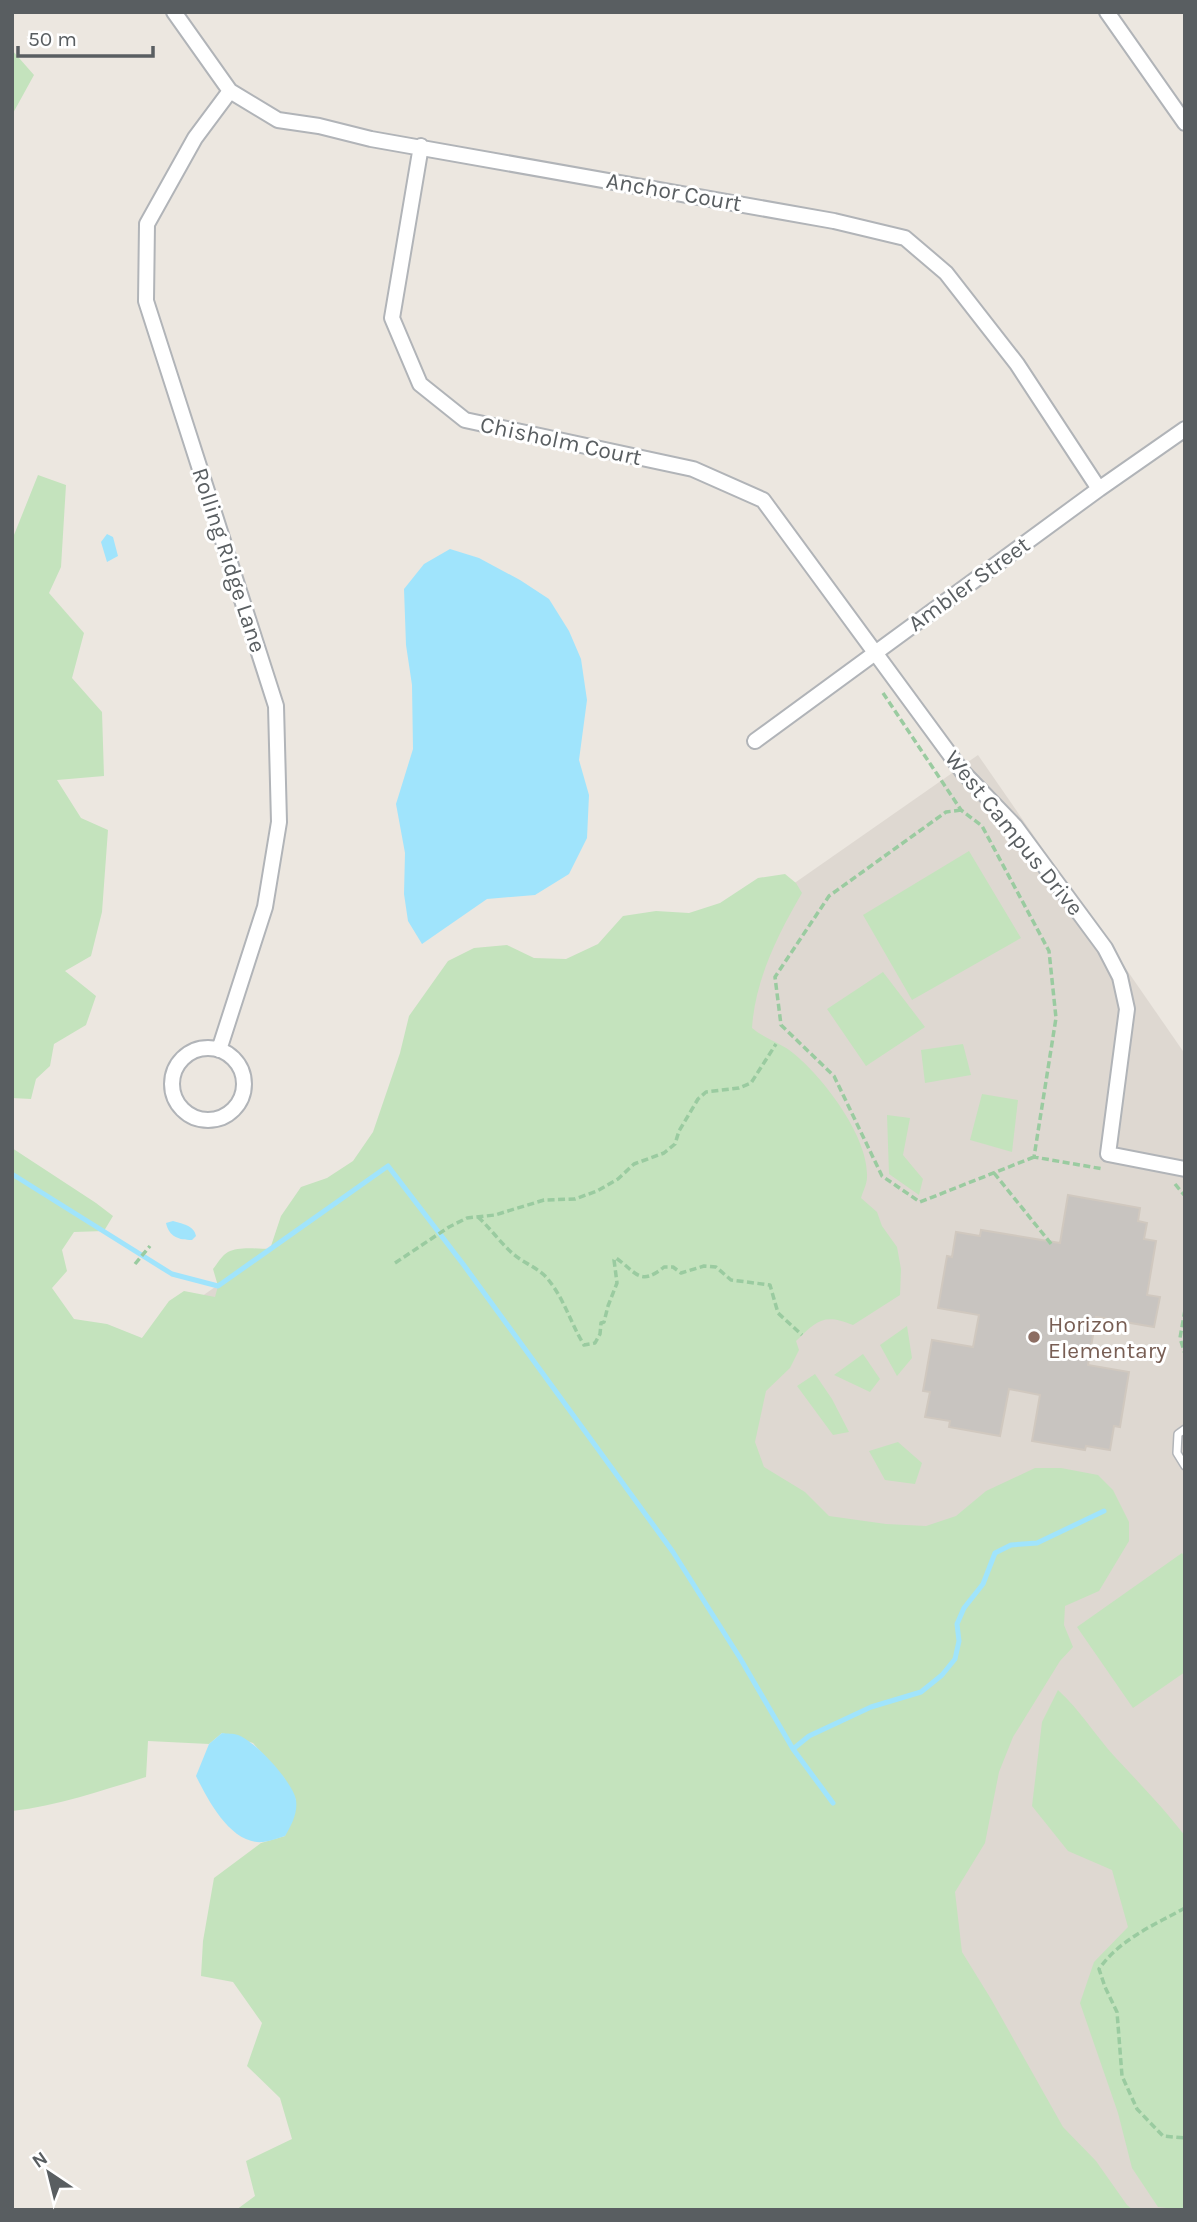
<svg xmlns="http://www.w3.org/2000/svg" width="1197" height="2222" font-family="Karla,sans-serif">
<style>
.education{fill:#ded8d1}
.green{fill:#c4e3bd}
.water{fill:#a0e4fc}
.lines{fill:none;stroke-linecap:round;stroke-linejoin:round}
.stream{stroke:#a0e4fc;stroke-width:5}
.building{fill:#c8c4c0;stroke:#d0c8bf;stroke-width:2}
.service-casing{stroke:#b1b4b8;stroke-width:10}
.minor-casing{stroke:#b1b4b8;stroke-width:18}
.path{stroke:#9acba0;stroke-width:3.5;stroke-dasharray:7 3.5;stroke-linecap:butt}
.service{stroke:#fff;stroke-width:7}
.minor{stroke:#fff;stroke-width:14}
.education-dot{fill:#8d6e63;stroke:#fff;stroke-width:2.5}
.labels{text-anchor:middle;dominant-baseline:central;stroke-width:6;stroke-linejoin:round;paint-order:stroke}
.street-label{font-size:23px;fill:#595e61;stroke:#fff}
.education-label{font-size:23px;fill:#785e54;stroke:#fff;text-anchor:start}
</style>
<rect width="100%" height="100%" fill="#ece7e0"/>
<path class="education" d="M978,755L1185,1054V2210H752L142,1338Z"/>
<path class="green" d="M12,50L34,75L12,115Z
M38,475L66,485L61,567L49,593L84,633L72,678L102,712L104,776L57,780L81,818L108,830L102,912L91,956L65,971L96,996L86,1025L54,1044L50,1066L36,1079L31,1099L12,1098V540Z
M969,851L1021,938L912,1000L863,915Z
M785,874L796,883L802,893C778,934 755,980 752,1028C765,1039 781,1043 793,1053C823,1077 869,1137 867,1177C867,1184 863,1191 861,1198L877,1212L882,1226L897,1247L901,1269L900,1295L853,1325C824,1313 817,1320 796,1341L799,1350L790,1368L766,1391L755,1442L764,1467L805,1492L829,1516L886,1524L926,1526L956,1516L986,1491L1035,1468H1061L1098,1475L1113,1490L1129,1522V1541L1099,1591L1065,1606L1064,1625L1073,1647L1060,1661L1013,1737L999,1772L985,1843L955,1892L962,1952L991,1999L1063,2127L1096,2161L1127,2205L1133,2210H369L341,2208L338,2210H236L255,2196L246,2161L292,2139L280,2098L247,2066L262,2023L233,1982L201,1976L203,1941L214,1878L261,1843L285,1836L296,1800L284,1778L253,1743L222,1733L209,1744L148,1741L146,1777C103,1790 58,1806 12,1811V1148L96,1203L113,1216L104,1231L74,1232L62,1250L67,1271L52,1288L74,1319L107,1324L142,1338L169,1301L184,1291L215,1297L218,1286L213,1269C217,1264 222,1255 228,1252C239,1246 258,1249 270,1249L281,1216L301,1187L327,1178L353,1161L373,1132L400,1053L409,1016L448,961L474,948L507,945L534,958L566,959L598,944L623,916L656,911L689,913L720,903L758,878Z
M883,972L925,1027L866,1066L827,1009Z
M963,1044L971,1075L925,1083L921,1050Z
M982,1094L1018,1100L1012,1152L970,1140Z
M887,1115L910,1118L903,1155L923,1179L919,1195L889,1174Z
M907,1326L912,1358L897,1376L880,1345Z
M863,1354L880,1379L870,1392L834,1375Z
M815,1374L832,1399L849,1432L833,1435L797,1386Z
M898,1442L922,1463L915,1484L885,1480L869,1451Z
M1182,1553L1185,1558V1672L1133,1708L1077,1627Z
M1058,1690C1080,1710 1095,1735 1115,1757C1139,1783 1163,1807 1185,1836V2210L1158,2207L1132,2168L1118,2113L1080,2003L1094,1962L1128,1927L1112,1870L1068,1851L1032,1806L1042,1722Z"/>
<path class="water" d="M107,534L113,537L118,556L107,562L101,542Z
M450,549L479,558L520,580L549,599L569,631L581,659L587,700L579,760L589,795L587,838L569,874L535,895L487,899L422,944L408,921L404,894L405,853L396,804L413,749L412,685L406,645L404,589L424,564Z
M173,1221C182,1224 194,1225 196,1236L192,1240C179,1240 169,1237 166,1223Z
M222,1733C227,1734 233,1733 238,1735C255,1741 293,1782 296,1800C298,1813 291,1826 285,1836C278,1838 270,1841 263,1842C231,1845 208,1800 196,1776L209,1744Z"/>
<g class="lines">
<path class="stream" d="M12,1174L172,1274L218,1286L388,1166L463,1264L673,1552L740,1658L793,1749L833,1803
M793,1749L809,1736L871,1707L921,1692L942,1675L955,1659L959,1641L957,1624L964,1608L983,1584L995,1553L1011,1545L1037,1543L1104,1511"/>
</g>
<path class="building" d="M1068,1195L1140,1208L1138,1221L1147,1223L1144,1239L1156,1241L1147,1295L1160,1297L1154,1327L1096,1317L1088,1365L1129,1372L1120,1427L1114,1426L1110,1450L1086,1446L1085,1450L1032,1441L1040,1395L1009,1389L1000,1436L949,1427L950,1421L925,1417L930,1392L923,1391L932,1340L973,1347L979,1315L938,1308L947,1256L952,1257L956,1232L980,1236L981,1230L1060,1243Z"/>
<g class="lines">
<g class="service-casing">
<path id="service" d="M1185,1429L1178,1434L1177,1453L1185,1466"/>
</g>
<g class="minor-casing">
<path id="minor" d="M174,12L230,91L278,120L319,126L371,139L834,221L905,238L946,273L1017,364L1099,489
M1107,12L1185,123
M421,146L392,318L420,384L465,420L693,469L763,500L962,771L1015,826L1105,948L1120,977L1127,1009L1108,1154L1185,1169
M755,741L1099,489L1185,429
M172 1084a36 36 0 1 1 72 0a36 36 0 1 1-72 0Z
M219,1050L265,907L279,822L276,706L146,301L147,224L195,138L230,91"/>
</g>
<path class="path" d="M883,693L961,810L982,826L1049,951L1056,1018L1034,1157L1103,1169
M961,810L946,812L829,896L775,977L781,1025L834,1076L882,1176L920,1202L1034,1157
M994,1173L1052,1245
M1175,1184L1185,1196
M478,1217C490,1228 500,1242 512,1253C523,1263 537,1267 547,1278C565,1300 570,1322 584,1345L595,1343L600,1334L601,1323L604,1322L608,1306L617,1283L614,1260L616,1258C636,1272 640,1287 664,1267H673L681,1273L704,1266L716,1267L731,1280L770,1285L778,1313L802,1335
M395,1263L449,1227L467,1218L495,1215L544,1200L575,1199L597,1191L618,1179L634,1164L664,1153L675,1144L679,1131L698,1099L706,1092L739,1088L751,1083L776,1044
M135,1264L150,1246
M1185,1310L1180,1338L1185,1354
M1185,1908C1154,1925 1120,1939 1099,1969L1105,1987L1117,2012L1122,2076L1137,2109L1163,2136L1185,2138"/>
<use href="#service" class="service"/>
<use href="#minor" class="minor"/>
</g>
<circle class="education-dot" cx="1034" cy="1337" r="7"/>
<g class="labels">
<g class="street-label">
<text transform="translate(674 192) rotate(10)">Anchor Court</text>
<text transform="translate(561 441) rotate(12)">Chisholm Court</text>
<text transform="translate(229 560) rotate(72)">Rolling Ridge Lane</text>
<text transform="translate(969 584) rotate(-36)">Ambler Street</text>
<text transform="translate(1014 833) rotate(51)">West Campus Drive</text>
</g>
<g class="education-label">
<text x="1048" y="1324">Horizon<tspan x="1048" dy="26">Elementary</tspan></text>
</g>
</g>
<rect width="1197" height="2222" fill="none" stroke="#595e61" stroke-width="28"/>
<g transform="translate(49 2173) rotate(325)" stroke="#ffffff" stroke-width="5" paint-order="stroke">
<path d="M0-5L12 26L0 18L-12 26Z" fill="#595e61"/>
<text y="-10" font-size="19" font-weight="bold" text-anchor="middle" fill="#595e61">N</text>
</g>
<path d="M18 46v10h135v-10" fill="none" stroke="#595e61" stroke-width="3.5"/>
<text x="28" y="46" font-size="21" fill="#595e61" stroke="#ffffff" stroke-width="5" paint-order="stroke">50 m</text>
</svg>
